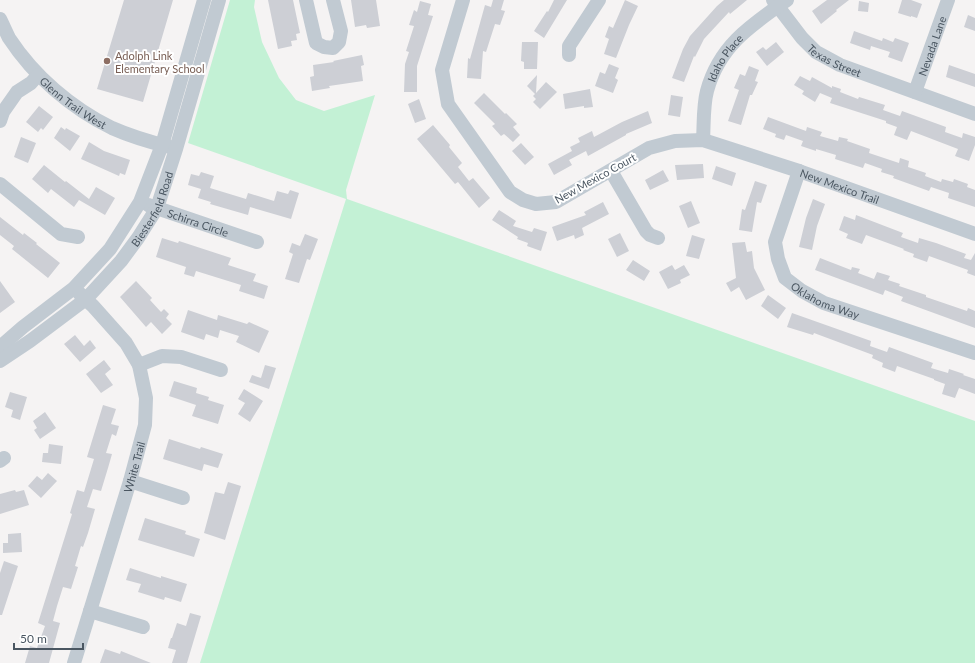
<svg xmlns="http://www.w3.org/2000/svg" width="975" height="663" font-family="Lato,sans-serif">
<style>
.green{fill:#c3f1d5}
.building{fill:#cdcfd5}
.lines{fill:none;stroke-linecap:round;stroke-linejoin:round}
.minor{stroke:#c1cad2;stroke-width:14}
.education-dot{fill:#8d6e63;stroke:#fff;stroke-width:1.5}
.labels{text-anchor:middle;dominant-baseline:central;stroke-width:4;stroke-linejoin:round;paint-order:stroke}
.street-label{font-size:11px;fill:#4a5661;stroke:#fff}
.education-label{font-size:11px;fill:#785e54;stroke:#fff;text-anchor:start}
</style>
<rect width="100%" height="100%" fill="#f5f3f3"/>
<path class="green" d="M230,0H255L254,7L262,42L279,78L296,100L324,111L375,95L346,190L347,199L975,421V663H200L346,199L188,143Z"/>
<path class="building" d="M124,0H173L143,102L97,89Z
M268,0H293L300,33L296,34L297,40L291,41L292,46L278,49Z
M351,0H376L380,26L367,28L366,25L355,27Z
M493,0H504L501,10L505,11L500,25L495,24L486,52L483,51L481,79L467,78L468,58L470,59L485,5L491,7Z
M554,0H567L544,38L534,31L547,11L548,12Z
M625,0L638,6L629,25L616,58L604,54L609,39L605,37L609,26L613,28Z
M724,0H747L730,14L729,12L704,39L695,57L694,56L684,82L672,78L683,49L690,36L717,6Z
M827,0H849L836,10L837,11L821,24L812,11Z
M902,0H911L922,4L917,18L911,16V17L898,13Z
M420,1L431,4L428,15L433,16L417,66V92H404L405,64L409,52L406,51L414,26L409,25L414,10L417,12Z
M859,1L869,3L868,12L858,11Z
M968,15L975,18V31L964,27Z
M854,31L882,41L883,38L893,42L895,38L909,43L902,62L888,57L890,52L871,46L870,50L850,43Z
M522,42H538L537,69H524V62L521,61Z
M776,42L784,52L767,66L756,52L763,47L766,50Z
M362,55L364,65L361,66L363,81L329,86L330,88L312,91L310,77L314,76L313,65L334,62L333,61Z
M609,64L619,68L615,78L618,80L613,93L595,86L600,72L605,74Z
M949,65L975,74V87L946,77Z
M749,66L759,70L755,81L758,82L752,95H750L741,125L728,121L739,90L734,88L740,74L745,76Z
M537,75L536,93L546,82L557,92L540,109L533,102L536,99L533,96L535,94L527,86Z
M800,76L810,81L812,77L832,88V86L841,89L840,92L858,99L859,97L885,105L883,110L900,116L902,111L946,127L945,132L962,138L963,133L975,137V145L969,161L955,156L958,149L911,131L907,140L894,135L897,127L886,123V121L830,103L832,98L820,93L815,102L802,94L804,91L794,85Z
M590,89L593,107L584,108V106L565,109L563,94Z
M484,93L505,114L506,113L517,124L513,127L520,135L513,142L504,134L501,136L492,126L495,124L474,103Z
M671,95L683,97L680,117L668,115Z
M419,99L426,119L415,123L408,104Z
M39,106L53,117L43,130L41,128L38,132L26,122Z
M648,111L652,123L626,134V135L588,156L586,151L569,160L572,165L554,175L548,164L572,151L570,147L580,142L578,138L592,131L594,137L622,122Z
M768,117L806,131L807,127L822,132L820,136L838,141L839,137L848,139L847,141L870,149L869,153L899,163L900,158L909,161L908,167L926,173L925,176L941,182L942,179L953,182L954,179L968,184L967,187L975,190V207L948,198L949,193L931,187L929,191L893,178L894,176L881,172L882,169L865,163L863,168L835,159L836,155L816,149V151L801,146L803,141L786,135L784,140L775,137L776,134L763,129Z
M433,125L450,145L449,147L462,163L458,167L469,181L473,178L490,198L479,208L458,182L455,184L417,139Z
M61,127L65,130L66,128L80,136L70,151L54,138Z
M21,137L36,143L28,163L14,157Z
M89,142L104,151L130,160L125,175L120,173L119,176L81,159Z
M521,143L534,157L525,165L512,151Z
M703,164L704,178L677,180L675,165Z
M44,165L65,182L66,181L89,199L96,187L115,198L105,215L79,200L74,207L51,189L48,193L32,179Z
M716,166L736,173L732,186L712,179Z
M663,170L669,181L650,190L645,180Z
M201,172L214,176L210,188L246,199L248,193L274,201L277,191L288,194L290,190L299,193L291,219L250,207L248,215L210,204L211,202L198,198L201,189L188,185L191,174L199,176Z
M755,181L767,185L761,203L757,202L752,232L739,230L742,209L745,210Z
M813,199L825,204L817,226L812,250L799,247L806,218Z
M691,201L700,223L688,228L679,206Z
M603,202L609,214L582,228L584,235L575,239L574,235L557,241L552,227L586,215L584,212Z
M499,210L516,221L513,226L532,232L534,228L547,232L541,251L527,246L528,243L517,239L518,237L492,220Z
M856,215L903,233L901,237L918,243L919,238L936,243L966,254L964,258L971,260L975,253V276L967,273L968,270L929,256L927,262L913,257L914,254L903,250L904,249L866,235L862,244L846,238L848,234L839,230L844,216L855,220Z
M0,217L23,235L24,233L37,243L36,244L60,263L48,278L12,249L14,246L0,235Z
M620,233L629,251L617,257L608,239Z
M305,234L318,239L310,260L307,259L299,283L285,279L293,254L289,252L292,243L300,246Z
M692,235L705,239L699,259L686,256Z
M162,238L178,243L179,241L231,258L228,265L256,274L253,281L268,286L264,299L239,291L241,285L196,271L194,277L184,274L186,267L156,257Z
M745,242L747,252L752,251L754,268L765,290L746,300L739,287L731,292L726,283L736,278L732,243Z
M820,258L851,270L852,267L860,269L858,273L874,279L877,272L890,276L888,280L900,284L899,286L926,295V297L967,311L968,308L975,311V328L901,301L903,297L885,290L883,295L815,270Z
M633,260L650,271L644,281L626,270Z
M672,265L675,270L684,265L690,275L680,280L681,283L668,289L659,272Z
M0,281L15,302L0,313Z
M136,281L152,298L150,300L161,312L164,309L169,314L166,318L172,324L162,334L151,322L146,327L120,297Z
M768,295L786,308L778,319L761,306Z
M188,310L217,320L218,315L247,324L249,322L269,331L259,353L236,342L239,336L220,330L218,338L206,334L204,340L181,332Z
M792,313L871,341L870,346L887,352L889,347L933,363L931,368L948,373L949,369L964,374L963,375L975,379V394L959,388L955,398L942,394L945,384L934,380V379L897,366L895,372L882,367L883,363L872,358L873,355L814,333L813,335L787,327Z
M75,335L84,346L90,340L96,348L80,362L64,344Z
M104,360L111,369L105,374L113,385L101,393L86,374Z
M265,365L276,368L269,389L249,382L252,375L261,378Z
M174,381L197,388L196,393L209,397L208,400L224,405L218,424L192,416L196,405L169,396Z
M244,389L263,401L250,422L238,414L245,403L238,399Z
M10,392L27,397L20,420L11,417L13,410L5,407Z
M103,405L116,409L111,424L119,426L116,436L112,434L106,453L112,454L108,468L101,491L93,489L87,507L95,509L88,533L83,547L81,546L75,566L78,567L71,589L63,587L57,606L53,621L60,623L49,663H25L30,646L37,648L45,626L38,623L72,514L70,513L77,490L84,492L94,459L87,457Z
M45,412L56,428L40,439L34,430L37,428L33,421Z
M169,439L200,449L201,447L223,454L218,468L204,464L202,471L163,459Z
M49,444L63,446L61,464L42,462L43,453H48Z
M48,473L57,481L41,498L28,486L37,476L42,480Z
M228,482L241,486L225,540L204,533L215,492L224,494Z
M15,490L16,492L24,490L29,505L0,514V494Z
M145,518L186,531L185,534L200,539L194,557L138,540Z
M21,533L22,552L3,553V543H8V534Z
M4,561L18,566L2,615H0V573Z
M130,568L161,578V576L187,584L181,602L165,597L164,600L138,592L141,584L126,580Z
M190,613L201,616L187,663H172L176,650L168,648L171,638H172L177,623L186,626Z
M105,649L120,654L121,651L151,663H100Z"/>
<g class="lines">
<g class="minor">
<path d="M306,0L316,43L324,47L333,48L339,42L341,31L333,0"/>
<path id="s1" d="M463,0L442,70L448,104L510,192L523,200L536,204L556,202L649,148L675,141L703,140L799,171L975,234"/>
<path id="s2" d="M773,0L802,38L816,52L840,65L975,114"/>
<path id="s3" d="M0,19C3,25 6,32 9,38C34,76 71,108 112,128C130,136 150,142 170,147"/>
<path d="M569,55V46L599,0"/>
<path id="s4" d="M915,92L948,0"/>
<path d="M0,121L3,112L17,92L31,83L38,75"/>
<path id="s5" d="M703,140C704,124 703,106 707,91C719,46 751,25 787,0"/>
<path d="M611,171L646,231L650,235L658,238"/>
<path id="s6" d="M799,171L775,242L778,259L785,278L802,291L824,303L975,353"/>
<path d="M0,184L61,234L78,237"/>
<path id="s7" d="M148,205L257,242"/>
<path d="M0,347L23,327L74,288L110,249L140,202L162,145L204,0"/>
<path id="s8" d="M0,361L30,341L86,299L121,261L138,238L157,208L176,149L219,0"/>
<path d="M139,365L162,356L181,357L221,370"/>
<path d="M0,461L4,458"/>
<path d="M130,481L183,498"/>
<path d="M90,611L143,627"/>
<path id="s9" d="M74,663L130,481L145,425L146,398L139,365L126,343L93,306L79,293"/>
</g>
</g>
<circle class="education-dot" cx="107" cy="61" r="4"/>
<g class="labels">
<g class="street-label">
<text stroke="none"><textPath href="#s4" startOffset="49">Nevada Lane</textPath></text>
<text stroke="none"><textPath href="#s2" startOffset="88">Texas Street</textPath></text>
<text stroke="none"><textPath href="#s5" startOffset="87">Idaho Place</textPath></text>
<text stroke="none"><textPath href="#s3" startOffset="113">Glenn Trail West</textPath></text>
<text transform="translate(595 178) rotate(-29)">New Mexico Court</text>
<text stroke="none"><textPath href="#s1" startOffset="571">New Mexico Trail</textPath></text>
<text stroke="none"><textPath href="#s8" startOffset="219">Biesterfield Road</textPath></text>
<text stroke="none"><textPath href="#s7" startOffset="53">Schirra Circle</textPath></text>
<text stroke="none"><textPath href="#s6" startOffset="159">Oklahoma Way</textPath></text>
<text stroke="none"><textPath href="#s9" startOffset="205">White Trail</textPath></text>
</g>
<g class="education-label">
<text x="115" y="55">Adolph Link<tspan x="115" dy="13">Elementary School</tspan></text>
</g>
</g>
<path d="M14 643v6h69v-6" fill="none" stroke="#4a5661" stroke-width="2"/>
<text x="20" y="643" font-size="12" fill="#4a5661" stroke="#ffffff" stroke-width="3" paint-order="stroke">50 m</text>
</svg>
